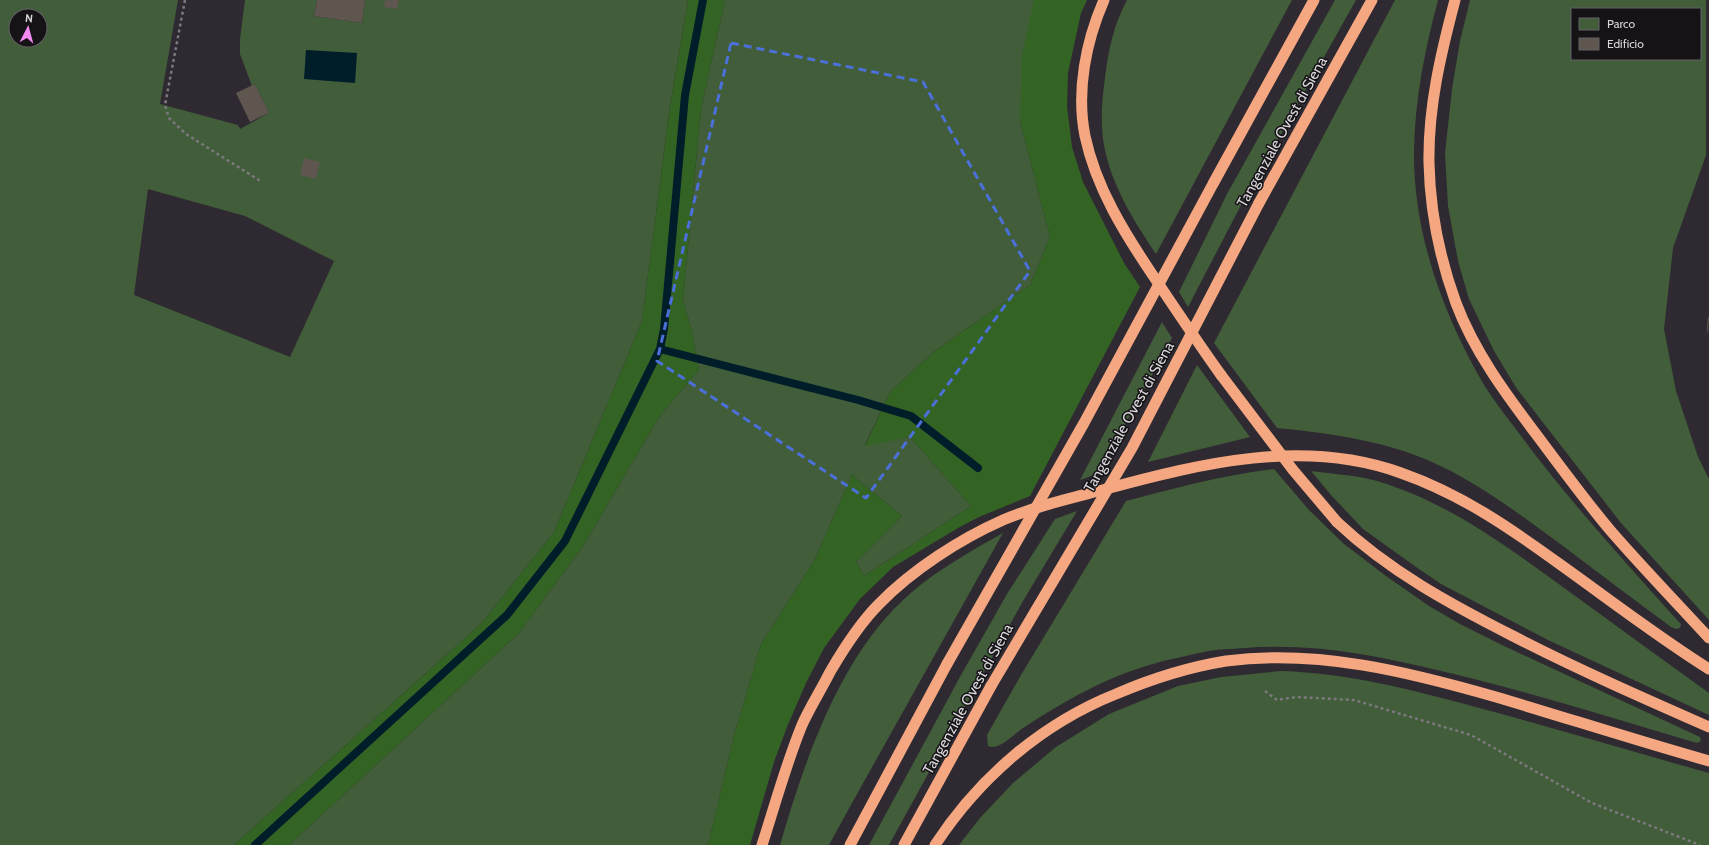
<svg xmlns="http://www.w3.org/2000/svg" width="1709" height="845" font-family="Cabin,sans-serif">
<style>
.green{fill:#415d39;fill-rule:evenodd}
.forest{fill:#346424}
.water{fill:#001d2a}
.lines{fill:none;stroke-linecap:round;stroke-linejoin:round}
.stream{stroke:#001d2a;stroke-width:8}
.building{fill:#5f564f}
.path{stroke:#7c787e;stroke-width:2.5;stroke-dasharray:3 3;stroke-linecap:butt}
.trunk{stroke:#f4a780;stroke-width:11}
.trunk-bridge{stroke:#f4a780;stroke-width:11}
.marked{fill:none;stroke:#4c70d9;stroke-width:3;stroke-dasharray:8 5;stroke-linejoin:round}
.labels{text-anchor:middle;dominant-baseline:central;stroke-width:3;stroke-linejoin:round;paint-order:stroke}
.street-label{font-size:15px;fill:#dad7dc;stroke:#161317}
</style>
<rect width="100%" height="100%" fill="#2f2a32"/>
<path class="green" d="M0,0H178L160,104L238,125L240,129L269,113L255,84L252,86L240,54V39L245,0H317L314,16L362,23L365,0H688L670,106L642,321L554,532L482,623L234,845H0ZM16,16H40V40H16ZM148,189L245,216L334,261L290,357L134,295Z
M725,0H1034L1020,121L1050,237L1030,285L936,350L890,392L865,445L910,437L971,506L864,576L856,562L902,516L852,475L814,561L761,644L734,736L708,845H289L519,633L583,546L661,414L699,370L691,328L683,300L701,109Z
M1127,0H1292L1156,254C1134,221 1111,185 1104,145C1100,123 1102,100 1105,78C1108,51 1114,24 1127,0Z
M1335,0H1356L1240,207L1188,307L1179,292L1227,194Z
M1395,0H1438C1425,49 1415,99 1414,150C1413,234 1443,314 1484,385C1496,404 1511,422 1524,440C1572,504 1625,562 1678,621L1681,624L1680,628L1676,629L1671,627C1633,599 1596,571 1559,543C1508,506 1458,467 1397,449C1358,437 1317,432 1277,428L1214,343Z
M1470,0H1706V155L1673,248L1664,329L1676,391L1698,457L1709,479V620L1621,523L1517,389L1494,351L1469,299L1458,261L1448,206L1445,153L1452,89L1460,41ZM1572,9H1700V59H1572Z
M1162,322L1172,338L1099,473L1080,480Z
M1197,365L1250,437L1148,462Z
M1274,469L1309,510L1344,544L1386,576L1429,606L1460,624L1502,645L1700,737L1701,741L1697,743C1612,718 1527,691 1441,671C1374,655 1313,643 1245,648C1231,649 1217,649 1204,652C1187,656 1169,659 1153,664C1106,677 1063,702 1023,728C1013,735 999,751 988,746L987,735L1021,675L1126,501C1175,488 1224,475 1274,469Z
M1311,471C1333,474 1356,475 1377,481C1448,502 1508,547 1567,590C1615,625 1662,659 1709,693V715L1548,640L1441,584L1416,567L1363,529L1331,495Z
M1077,511L1023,601L889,845H869L961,675L1007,594L1055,519Z
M1003,533L852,803L829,845H780C805,759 841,652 912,592C939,569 971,551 1003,533Z
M1281,671C1347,673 1409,689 1472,706C1551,727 1630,751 1709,773V845H959L980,818L1013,783L1056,747L1109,714L1178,686L1221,677Z"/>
<path class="forest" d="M688,0H725L701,109L683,300L691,328L699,370L661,414L583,546L519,633L289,845H234L482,623L554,532L642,321L670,106Z
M1034,0H1087L1081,13L1068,73L1067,106L1072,147L1083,182L1124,263L1140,287L1030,496L979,517L958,528L893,567L860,599L824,648L806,683L787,727L774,762L750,845H708L734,736L761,644L814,561L852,475L902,516L856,562L864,576L971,506L910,437L865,446L890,392L936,350L1030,285L1050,237L1020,121L1022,56Z"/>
<path class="water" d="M306,50L357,53L355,83L304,79Z"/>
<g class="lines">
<path class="stream" d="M660,349L858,400L911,416L978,468
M255,845L507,615L565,541L660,349L664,329L685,95L703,0"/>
</g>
<path class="building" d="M317,0H365L362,23L314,16Z
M385,0H399L397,9L384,7Z
M255,84L269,113L250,122L236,93Z
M304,158L320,162L316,179L300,175Z
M1708,317H1709L1708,335L1707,328Z"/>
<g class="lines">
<path class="path" d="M185,0L165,105L169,118L186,134L262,182
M1265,691L1277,700L1296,697L1354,700L1471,735L1592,803L1700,845"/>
<path class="trunk" d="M1104,0C1086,41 1076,91 1085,136C1096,188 1125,234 1154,277C1176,310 1198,343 1221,375
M1455,0C1441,53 1428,107 1429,163C1430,209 1440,259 1456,303C1474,351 1505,393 1536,434C1560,466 1584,499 1610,530C1642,567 1676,602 1709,638
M1214,182L1314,0
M1259,203L1372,0
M1337,522C1389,571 1450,604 1513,636C1577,669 1643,698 1709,727
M762,845C775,805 786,764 802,725C810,707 821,690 830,672C844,648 859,624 879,604C912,570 960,539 1003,520C1036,506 1072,498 1106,489C1202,463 1304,438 1401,473C1461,494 1510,528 1561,565C1610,600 1658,637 1709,669
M850,845L947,664
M904,845L991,686
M935,845C979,778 1041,724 1116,694C1151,679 1189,667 1226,661C1318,649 1409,672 1496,697C1567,718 1638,741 1709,761"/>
<path class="trunk-bridge" d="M1221,375L1293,470L1337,522
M947,664L1084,423L1214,182
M991,686L1132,448L1259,203"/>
</g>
<path class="marked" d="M731,43L923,82L1030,271L866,498L657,361Z"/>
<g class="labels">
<g class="street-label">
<text transform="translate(1282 132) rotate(-61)">Tangenziale Ovest di Siena</text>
<text transform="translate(1129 417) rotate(-61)">Tangenziale Ovest di Siena</text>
<text transform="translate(968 699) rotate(-61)">Tangenziale Ovest di Siena</text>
</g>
</g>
<rect x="1571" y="8" width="130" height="52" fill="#161317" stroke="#646166"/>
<rect x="1579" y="18" width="20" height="12" fill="#415d39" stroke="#646166"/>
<text x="1607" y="28" font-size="12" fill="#dad7dc">Parco</text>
<rect x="1579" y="38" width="20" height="12" fill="#5f564f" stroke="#646166"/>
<text x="1607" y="48" font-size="12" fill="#dad7dc">Edificio</text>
<g transform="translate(28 28) rotate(6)"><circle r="19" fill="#161317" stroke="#646166"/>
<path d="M0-3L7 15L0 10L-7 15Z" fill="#f38af1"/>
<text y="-6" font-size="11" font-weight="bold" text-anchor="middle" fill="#dad7dc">N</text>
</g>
</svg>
